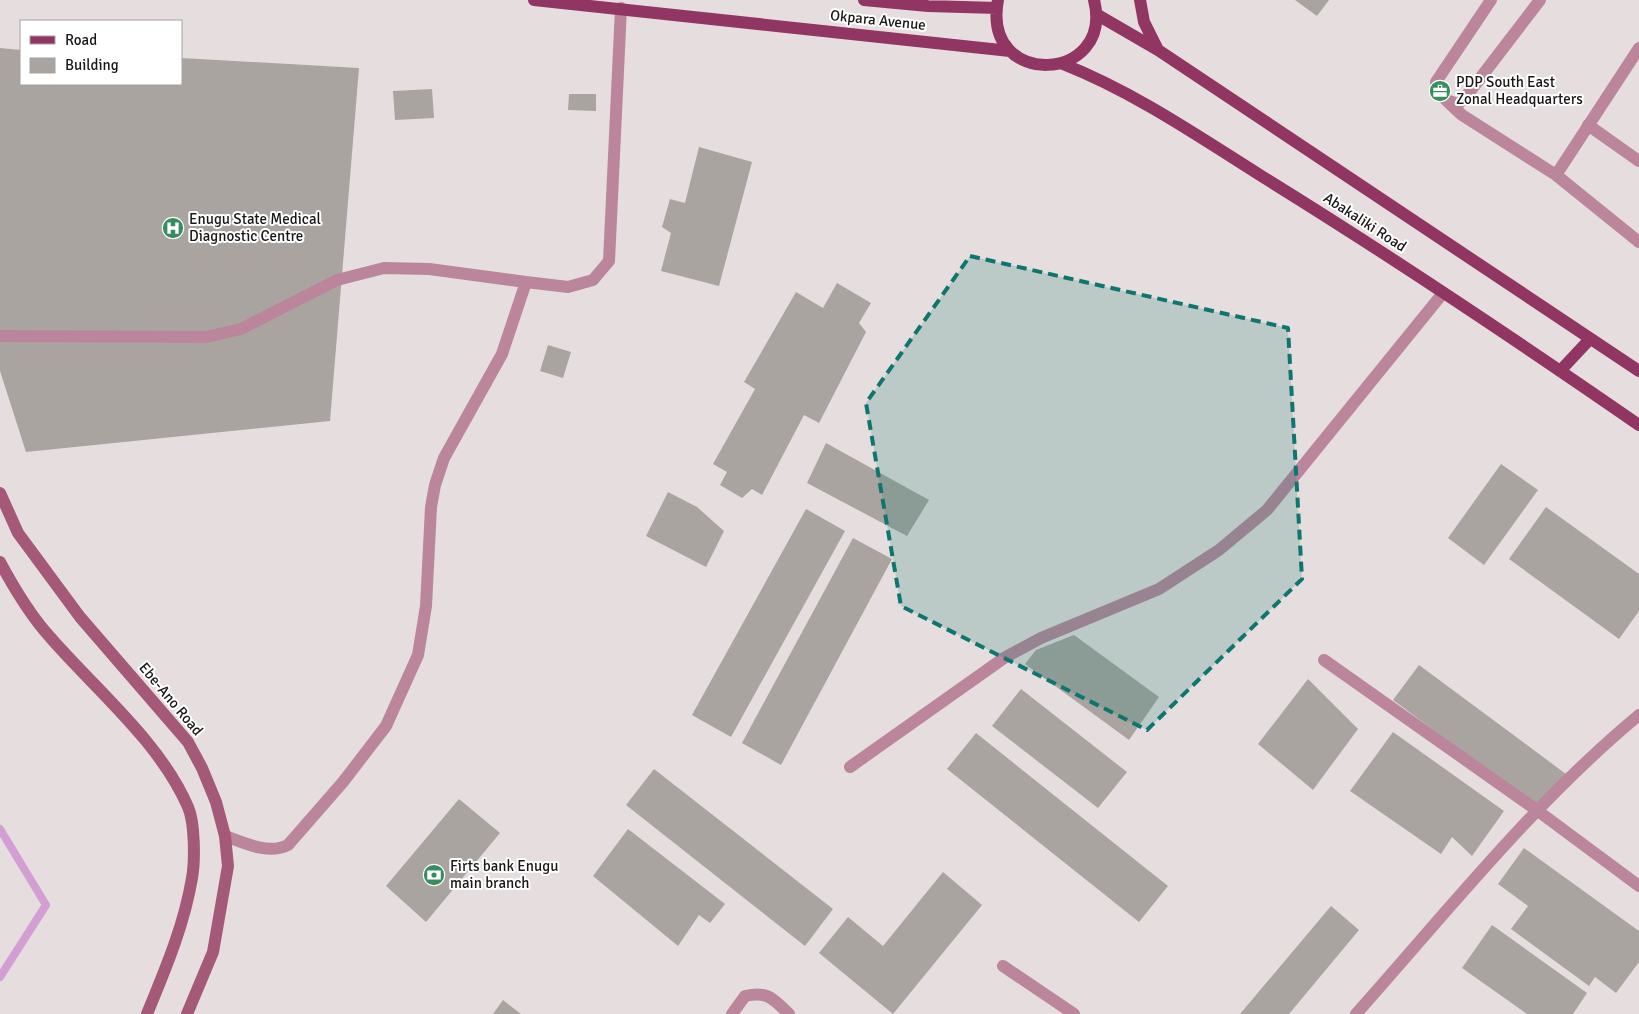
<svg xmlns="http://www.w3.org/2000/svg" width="1639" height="1014" font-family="Signika,sans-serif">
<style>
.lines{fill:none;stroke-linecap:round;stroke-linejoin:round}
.stream{stroke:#d39ed4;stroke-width:8}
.building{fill:#aaa4a0}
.lane{stroke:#bb869b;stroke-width:12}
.street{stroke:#bb869b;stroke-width:12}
.secondary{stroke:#a45979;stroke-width:12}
.primary{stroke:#913562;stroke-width:12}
.marked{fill:#0f766e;fill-opacity:0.2;stroke:#0f766e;stroke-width:4;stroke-dasharray:10 6;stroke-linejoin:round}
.labels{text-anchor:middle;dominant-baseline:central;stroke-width:4;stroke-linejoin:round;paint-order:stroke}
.street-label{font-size:15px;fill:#191616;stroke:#fff}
.poi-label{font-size:15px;fill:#191616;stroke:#fff;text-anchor:start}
</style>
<rect width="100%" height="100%" fill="#e6dede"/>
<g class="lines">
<path class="stream" d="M0,829L46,905L0,977"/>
</g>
<path class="building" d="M1295,0H1329L1317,16Z
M0,48L21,50V84H181V58L359,68L330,421L26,452L0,371Z
M432,89L434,118L395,120L393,91Z
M569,94H596V111L568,110Z
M699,147L752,162L719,286L661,271L671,233L662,227L670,199L685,203Z
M837,283L871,303L859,323L866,332L819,423L804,415L762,495L752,489L742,498L720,485L727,472L713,464L755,389L744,382L796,292L823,308Z
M548,345L571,352L563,378L540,371Z
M826,443L929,500L907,536L807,483Z
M1501,464L1538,490L1484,565L1448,538Z
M668,492L697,507L724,531L706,567L646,536Z
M1546,507L1639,574V611L1619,639L1509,559Z
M806,509L845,531L731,737L692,715Z
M853,538L892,559L781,765L742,743Z
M1074,635L1159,697L1129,740L1025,664L1036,650Z
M1419,665L1566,774L1540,809L1393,700Z
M1308,679L1358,729L1313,790L1258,744Z
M1021,689L1127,772L1098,808L992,726Z
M1393,732L1504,811L1472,856L1452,837L1441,854L1350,791Z
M976,733L1168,886L1139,922L947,769Z
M654,769L833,909L805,946L626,805Z
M459,799L500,833L426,922L386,886Z
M628,829L725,904L710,923L699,915L678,946L593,876Z
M1524,848L1639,931V962L1616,993L1595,977L1589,986L1511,929L1528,906L1498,884Z
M943,872L982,905L893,1014L819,953L848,917L883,946Z
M1331,906L1359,930L1289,1014H1240Z
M1492,925L1587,993L1573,1014H1527L1462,968Z
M503,1000L521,1014H493Z"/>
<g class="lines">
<path class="lane" d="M1491,0L1436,82L1446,100L1458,104L1465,98L1540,0
M1448,102L1462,115L1556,175L1639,242
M1588,125L1639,161
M1556,175L1639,48"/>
<path class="street" d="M0,336L206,337L241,329L337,280L384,268L429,269L526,282
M1324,660L1538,811L1639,886
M850,767L1004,658L1041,638L1159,589L1219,550L1267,510L1443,293
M225,836C244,843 269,855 288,845L343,782L386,726L418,655L426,606L431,507L435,485L444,458L502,354L526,282L568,287L593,280L609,261L621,8
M1003,966L1074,1014
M732,1014L745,996C769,991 773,999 789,1014
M1356,1014C1447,912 1534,802 1639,715"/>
<path class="secondary" d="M0,493L18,533L80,617L188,742L202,768L216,802L225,836L228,866L213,952L187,1014
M0,562C14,588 30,615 50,637C96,690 160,742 188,807C195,823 195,861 192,878C184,926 165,970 147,1014"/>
<path class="primary" d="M534,0L1010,51
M864,0L928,6L997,8
M998,0C981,90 1115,83 1094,0
M1140,0L1144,22L1157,48
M1096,14L1158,50L1639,371
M1063,64C1134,92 1198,136 1263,177C1391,256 1516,340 1639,425
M1560,371L1590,339"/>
</g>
<path class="marked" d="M970,256L1288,328L1302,579L1147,730L901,606L866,403Z"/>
<defs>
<g id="office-disc" transform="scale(1.125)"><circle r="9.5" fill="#388d60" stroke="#fff"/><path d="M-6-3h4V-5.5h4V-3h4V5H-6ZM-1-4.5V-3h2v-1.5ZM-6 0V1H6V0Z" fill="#fff"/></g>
<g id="hospital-disc" transform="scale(1.125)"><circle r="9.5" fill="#388d60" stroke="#fff"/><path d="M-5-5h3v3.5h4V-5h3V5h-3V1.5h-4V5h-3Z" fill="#fff"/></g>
<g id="bank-disc" transform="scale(1.125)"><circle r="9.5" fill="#388d60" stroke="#fff"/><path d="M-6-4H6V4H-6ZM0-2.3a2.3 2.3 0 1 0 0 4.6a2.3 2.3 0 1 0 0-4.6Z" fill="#fff"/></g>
</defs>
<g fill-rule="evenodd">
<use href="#office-disc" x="1440" y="91"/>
<use href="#hospital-disc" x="173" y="228"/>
<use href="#bank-disc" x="434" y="875"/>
</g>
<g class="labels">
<g class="street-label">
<text transform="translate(878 20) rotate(6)">Okpara Avenue</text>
<text transform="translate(1365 222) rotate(33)">Abakaliki Road</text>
<text transform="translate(171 699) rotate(50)">Ebe-Ano Road</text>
</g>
<g class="poi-label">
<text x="1456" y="82">PDP South East<tspan x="1456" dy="17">Zonal Headquarters</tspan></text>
<text x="189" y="219">Enugu State Medical<tspan x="189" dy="17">Diagnostic Centre</tspan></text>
<text x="450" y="866">Firts bank Enugu<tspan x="450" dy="17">main branch</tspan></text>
</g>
</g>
<rect x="20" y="20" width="162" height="65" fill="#ffffff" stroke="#a3a2a2"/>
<rect x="30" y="36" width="25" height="8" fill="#913562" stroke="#a3a2a2"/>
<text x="65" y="45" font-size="15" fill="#191616">Road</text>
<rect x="30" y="58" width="25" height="15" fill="#aaa4a0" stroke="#a3a2a2"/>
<text x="65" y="70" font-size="15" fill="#191616">Building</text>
</svg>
